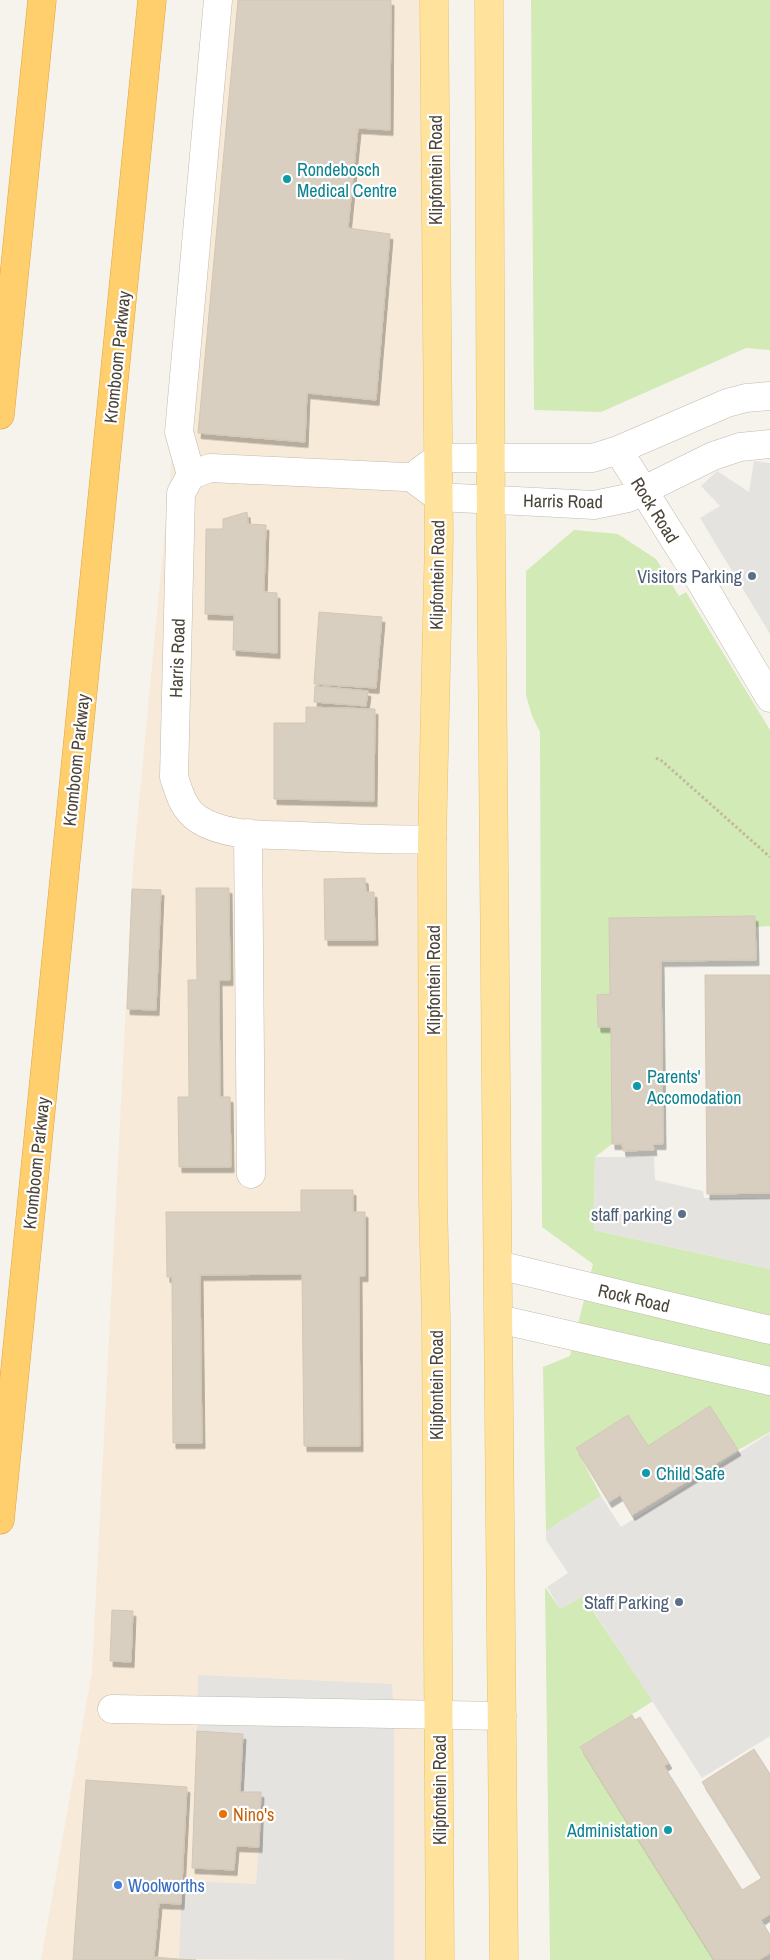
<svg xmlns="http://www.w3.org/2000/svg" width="770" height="1960" font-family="'Archivo Narrow',sans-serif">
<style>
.commercial{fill:#f7ead8}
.green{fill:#d2eab5}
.parking{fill:#e5e3e0}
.building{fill:#d8cfc1;stroke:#d3c7b4;filter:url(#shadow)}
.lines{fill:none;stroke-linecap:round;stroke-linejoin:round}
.minor-casing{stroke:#c2bbae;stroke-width:29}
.major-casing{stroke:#e6c16a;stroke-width:29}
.highway-casing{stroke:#e0a43c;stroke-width:29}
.path{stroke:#c4b79f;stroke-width:3;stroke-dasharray:2.5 2.5;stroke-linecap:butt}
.minor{stroke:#fff;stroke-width:28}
.major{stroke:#ffe39c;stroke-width:28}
.highway{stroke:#ffcf6e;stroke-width:28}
.culture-dot{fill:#0f9aa8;stroke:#fff;stroke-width:2}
.service-dot{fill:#5c6f8a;stroke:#fff;stroke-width:2}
.food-dot{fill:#e8710a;stroke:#fff;stroke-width:2}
.shop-dot{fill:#3f7fe0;stroke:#fff;stroke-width:2}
.labels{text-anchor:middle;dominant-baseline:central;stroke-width:4.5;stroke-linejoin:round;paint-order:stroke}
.culture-label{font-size:18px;fill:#0d838f;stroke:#fff;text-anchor:start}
.street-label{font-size:18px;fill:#4b4439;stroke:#fff}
.service-label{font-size:18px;fill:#4e5e75;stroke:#fff;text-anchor:end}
.food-label{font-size:18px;fill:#c56008;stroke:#fff;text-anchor:start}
.shop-label{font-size:18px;fill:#366cbe;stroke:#fff;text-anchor:start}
</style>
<defs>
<filter id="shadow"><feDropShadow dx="3" dy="5.5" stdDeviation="0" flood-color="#0004"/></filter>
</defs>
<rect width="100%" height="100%" fill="#f6f3ec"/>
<path class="commercial" d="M215,0H434L440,1960H41L92,1672L133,867Z"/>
<path class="green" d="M531,0H770V350L746,348L601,412L534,410Z
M574,530L618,534L656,559L679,596L686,592L770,730V926L756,927L755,916L609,918L610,994L597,995L598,1027H611L612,1144L595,1157L594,1230L770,1269V1432L738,1450L710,1407L648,1446L628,1415L576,1448L601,1496L546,1531L543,1367L570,1356L593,1264L542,1227L540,732L532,716L526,695V571Z
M545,1587L560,1609L583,1596L653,1701L580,1748L714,1960H550Z"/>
<path class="parking" d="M754,461L770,463V634L700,518L720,506L701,486L717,471L749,492Z
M595,1157H654L655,1180L703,1191L704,1198H770V1269L594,1230Z
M770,1433V1736L702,1778L584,1596L560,1609L547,1587L568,1573L546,1540V1531L601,1496L621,1527Z
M198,1675L392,1684L394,1715V1960L179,1959L182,1881L256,1884L259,1847L261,1792H240L243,1734L197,1731Z"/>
<path class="building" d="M238,0H391L390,130L358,128L348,228L390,234L376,400L307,393L305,442L198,433Z
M247,512L248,524L266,525L264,592L277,593V653L233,650L234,615L205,614L206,529H223V519Z
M319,612L382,617L376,688L314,684Z
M315,686L368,691L366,706L314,702Z
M306,707L375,709L374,801L274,799V723H306Z
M365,878L366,892H374L375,940H325L324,879Z
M196,888H229L230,980H219L220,1097H230L231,1167H179L178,1097H189L188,980H197Z
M132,889L161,890L156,1010L127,1009Z
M755,916L756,960L661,961L663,1144H653L654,1150L623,1151L622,1144H612L611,1027H598L597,995L610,994L609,918Z
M705,975H770V1193L707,1194Z
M301,1190H353V1212H365V1276H359L360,1446H304L302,1274L200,1275L202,1443H173L172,1277H167L166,1212H301Z
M710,1406L738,1450L632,1515L620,1495L609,1502L576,1448L628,1415L648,1446Z
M112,1610L133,1611L131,1662L110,1661Z
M632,1715L635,1720L640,1717L669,1763L664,1766L742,1890L762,1878L702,1782L754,1749L770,1774V1914L761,1920L770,1935V1953L759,1960H714L580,1747Z
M197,1731L243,1734L240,1792H261L259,1847L236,1846L234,1870L192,1868Z
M86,1780L187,1787L181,1904L159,1903L154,1957L151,1960H73Z
M154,1957L179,1959L196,1960H151Z"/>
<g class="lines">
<g class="minor-casing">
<path id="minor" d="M618,450L701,582L770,698
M420,471L438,458H593L618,450L727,403L746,398L770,396
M191,475L179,432L218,0
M248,833L251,1174
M432,839C389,841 346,838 302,836C269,834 227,838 198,819C183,809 179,792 174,777L181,493L191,475L210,468L405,477H411L438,497L594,505L628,498L713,456L740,447L770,444
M498,1265L770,1330
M499,1319L770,1381
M112,1709L502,1716"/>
</g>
<g class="major-casing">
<path id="major" d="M434,0L439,538L432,839L433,1201L436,1319L440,1960
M489,0L491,539L504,1960"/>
</g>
<g class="highway-casing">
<path id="highway" d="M0,415L42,0
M0,1520L152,0"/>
</g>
<path class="path" d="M656,758L662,761L770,857"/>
<use href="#minor" class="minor"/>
<use href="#major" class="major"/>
<use href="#highway" class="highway"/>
</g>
<g class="culture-dot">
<circle cx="287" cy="179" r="5"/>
<circle cx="637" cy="1086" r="5"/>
<circle cx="646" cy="1473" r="5"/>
<circle cx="668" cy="1830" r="5"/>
</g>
<g class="service-dot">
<circle cx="752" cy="576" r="5"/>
<circle cx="682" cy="1214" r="5"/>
<circle cx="679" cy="1602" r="5"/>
</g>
<circle class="food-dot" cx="223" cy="1814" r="5"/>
<circle class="shop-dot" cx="118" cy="1885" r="5"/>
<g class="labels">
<g class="culture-label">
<text x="297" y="169">Rondebosch<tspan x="297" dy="21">Medical Centre</tspan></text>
<text x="647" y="1076">Parents'<tspan x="647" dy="21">Accomodation</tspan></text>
<text x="656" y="1473">Child Safe</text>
<text x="658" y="1830" text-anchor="end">Administation</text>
</g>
<g class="street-label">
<text transform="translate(435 170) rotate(-90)">Klipfontein Road</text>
<text transform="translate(117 357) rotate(-84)">Kromboom Parkway</text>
<text transform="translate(563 501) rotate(1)">Harris Road</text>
<text transform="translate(655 510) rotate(58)">Rock Road</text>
<text transform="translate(437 575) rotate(-89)">Klipfontein Road</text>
<text transform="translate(177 658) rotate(-88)">Harris Road</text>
<text transform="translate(76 760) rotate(-84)">Kromboom Parkway</text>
<text transform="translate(433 980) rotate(-90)">Klipfontein Road</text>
<text transform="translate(36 1163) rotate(-84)">Kromboom Parkway</text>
<text transform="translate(634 1298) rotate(13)">Rock Road</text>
<text transform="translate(436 1385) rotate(-90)">Klipfontein Road</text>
<text transform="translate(439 1790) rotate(-90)">Klipfontein Road</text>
</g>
<g class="service-label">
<text x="742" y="576">Visitors Parking</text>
<text x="672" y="1214">staff parking</text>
<text x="669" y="1602">Staff Parking</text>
</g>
<g class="food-label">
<text x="233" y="1814">Nino's</text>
</g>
<g class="shop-label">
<text x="128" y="1885">Woolworths</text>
</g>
</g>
</svg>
